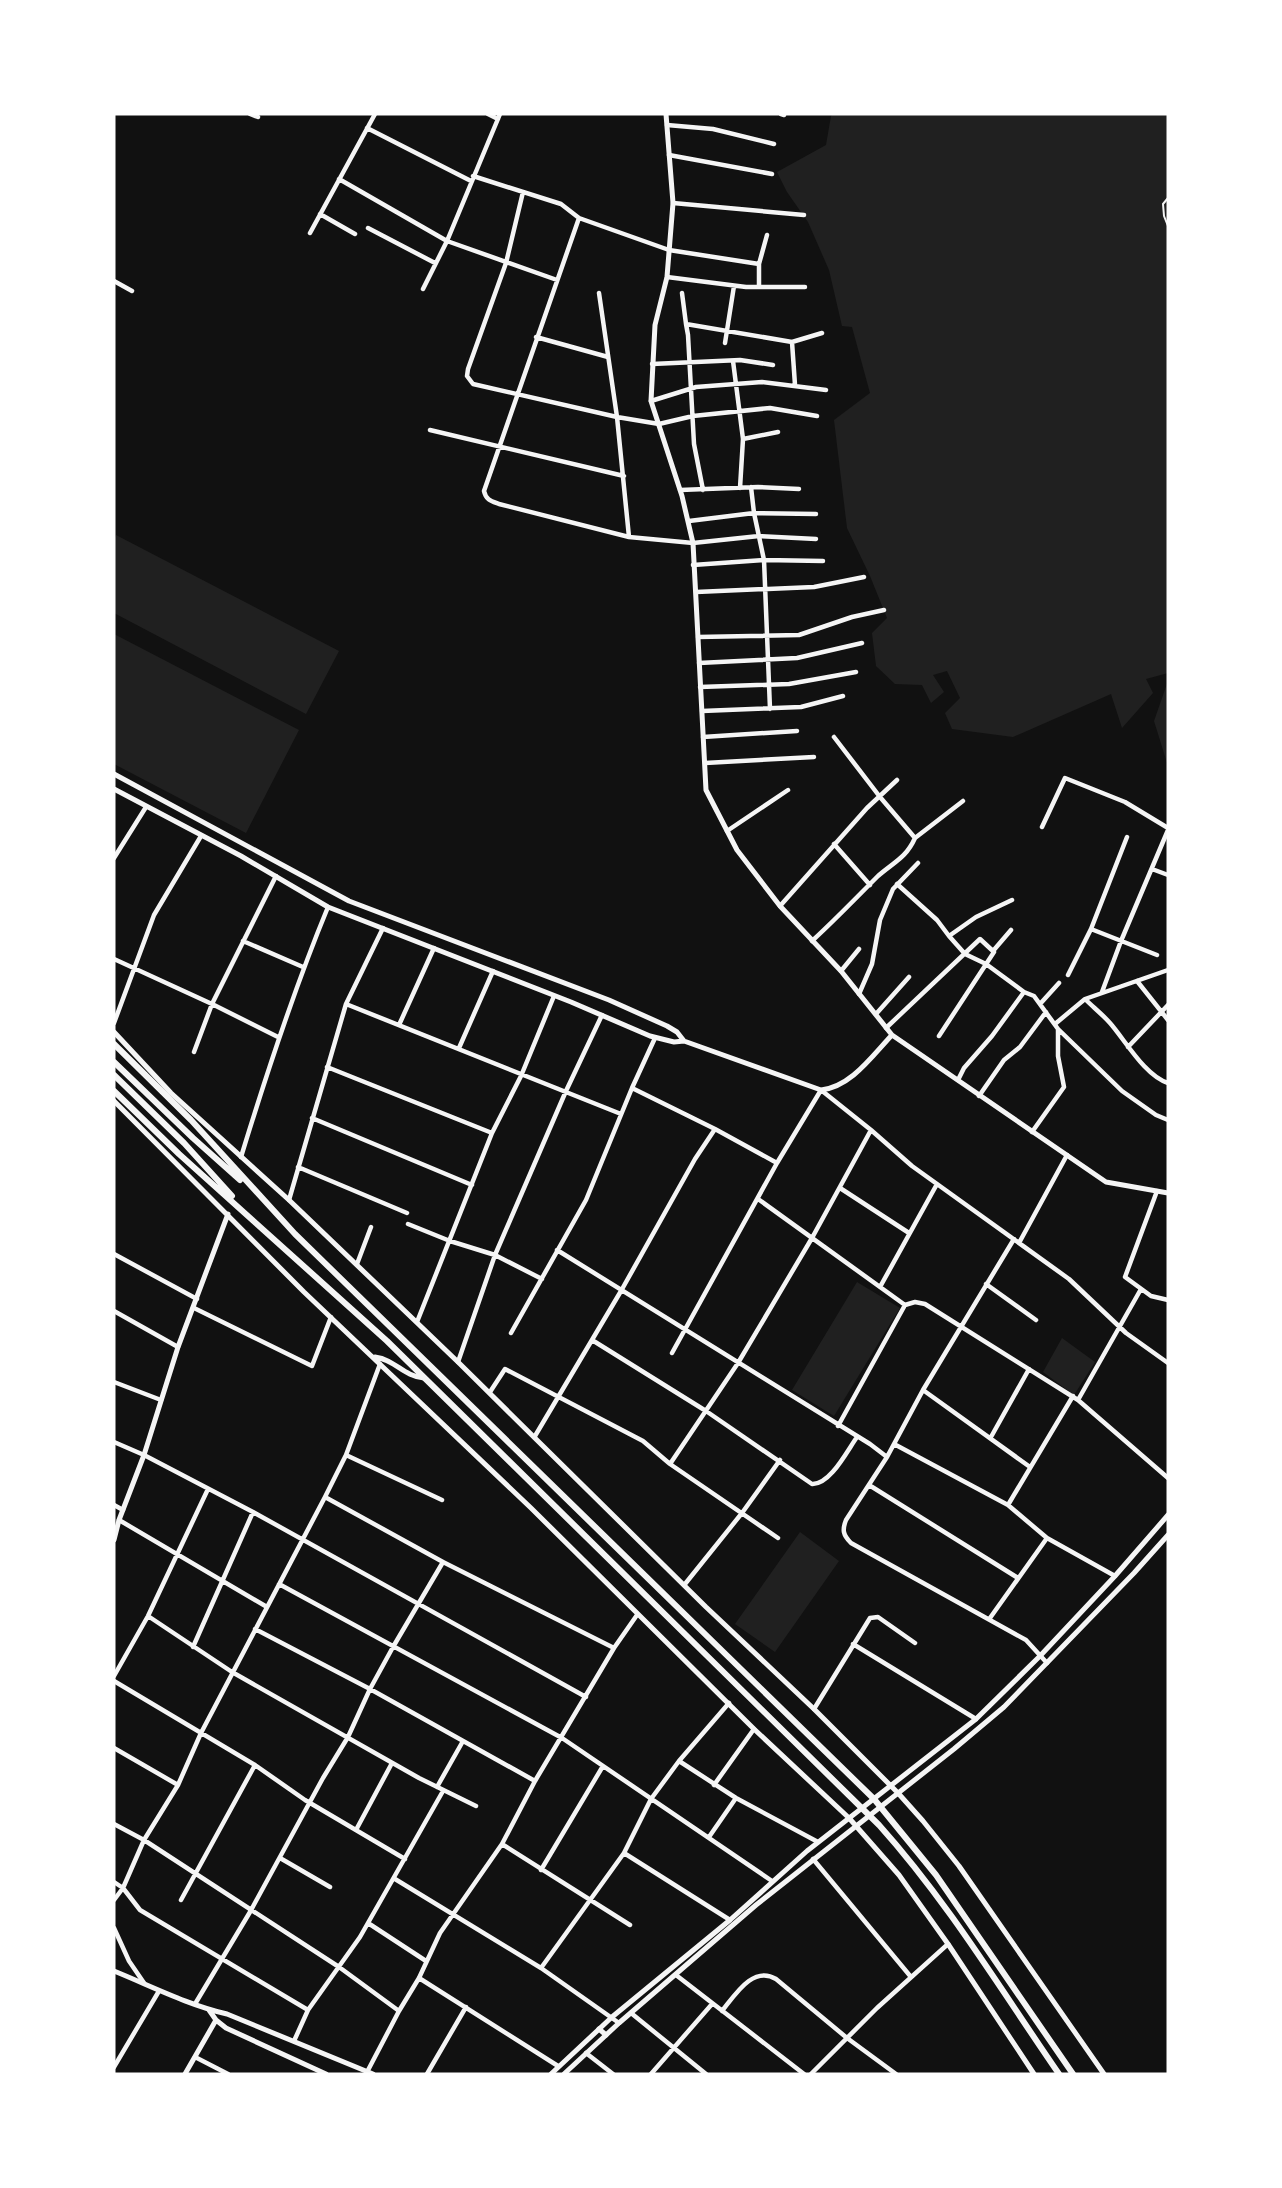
<svg xmlns="http://www.w3.org/2000/svg" width="1282" height="2188" font-family="Manrope,sans-serif">
<style>
.green{fill:#202020}
.lines{fill:none;stroke-linecap:round;stroke-linejoin:round}
.service{stroke:#f5f5f5;stroke-width:2}
.minor{stroke:#f5f5f5;stroke-width:4.5}
.tertiary{stroke:#f5f5f5;stroke-width:5}
.secondary{stroke:#f5f5f5;stroke-width:5}
.primary{stroke:#f5f5f5;stroke-width:6}
</style>
<rect width="100%" height="100%" fill="#111"/>
<path class="green" d="M833,114H1168V673L1146,679L1153,693L1122,728L1111,694L1013,737L952,729L945,713L960,698L947,671L933,675L944,692L931,703L922,685L895,684L876,666L872,633L887,618L870,576L847,528L834,420L870,393L852,327L842,326L829,270L808,222L787,192L777,172L826,145L831,116Z
M116,535L339,651L306,714L114,613V540Z
M114,634L299,730L246,833L114,764Z
M1168,681V766L1154,721Z
M857,1282L900,1308L834,1416L792,1390Z
M1062,1338L1095,1362L1074,1395L1043,1372Z
M800,1532L839,1561L775,1652L735,1624Z"/>
<g class="lines">
<path class="service" d="M1168,198L1163,204L1164,216L1168,226"/>
<path class="minor" d="M250,114L258,117
M488,114L498,119
M781,114L784,115
M667,125L713,129L774,144
M367,128L471,181
M669,155L772,174
M473,176L561,204L579,218L669,250L759,264
M339,179L447,241L557,280
M523,192L506,263L468,369L467,376L473,384L617,417L659,424L693,416L770,408L817,416
M673,203L804,215
M320,214L355,234
M579,218L484,491C486,500 491,501 499,504L629,537L617,417L599,293
M368,228L435,263
M310,233L375,114
M667,277L746,287H805
M114,281L132,291
M759,287V264L767,235
M423,289L447,241L500,114
M682,293L686,324L792,342L822,333
M686,324L688,335L694,444L703,490
M536,337L608,357
M792,342L795,385
M725,343L734,286
M733,361L743,439L740,488
M652,364L740,360L773,365
M651,401L696,387L762,382L826,390
M430,430L624,476
M743,439L778,432
M751,487L754,513L764,560L770,709
M680,490L758,487L799,489
M689,521L754,513L816,514
M629,537L693,543L759,536L816,539
M693,565L764,560L823,561
M696,592L814,587L864,577
M698,637L799,635L852,617L884,610
M699,663L797,658L862,643
M700,687L789,684L856,672
M702,711L801,707L843,696
M703,737L797,731
M705,763L814,757
M1042,827L1065,778L1125,802L1168,828
M727,831L788,790
M915,838L963,801
M834,844L870,885
M114,858L146,807
M1152,869L1168,875
M897,884L937,920L949,936L965,954L986,964L1024,992L1034,996L1058,1029L1122,1091L1156,1115L1168,1120
M780,906L867,808L897,780
M1091,929L1157,955
M949,936L976,917L1012,900
M243,941L303,967
M812,941C835,920 856,898 878,876C894,862 906,858 915,838L880,797L834,737
M993,951L1011,930
M114,959L212,1004L278,1037
M841,971L859,949
M1068,975L1091,929L1127,837
M1137,981L1168,1020
M1102,992L1121,941L1168,830
M859,994L872,964L880,920L893,889L918,863
M1085,999L1168,970
M346,1004L621,1114
M1040,1004L1059,983
M876,1014L909,977
M114,1023L154,915L201,836
M1055,1024L1085,999C1093,1007 1102,1014 1110,1023C1125,1040 1145,1076 1168,1083
M399,1025L434,948
M886,1028L980,939L994,952L939,1036
M1128,1047L1168,1005
M459,1048L493,971
M194,1052L212,1004L276,876
M327,1067L492,1133
M958,1080L964,1068L992,1036L1024,992
M632,1088L715,1129
M979,1096L1004,1060L1020,1047L1046,1012
M312,1118L472,1185
M1032,1132L1064,1087L1058,1056V1030
M241,1157C267,1072 294,989 328,907
M298,1167L407,1213
M840,1188L909,1233
M1157,1191L1125,1277L1151,1296L1168,1300
M758,1199L905,1305L915,1302L925,1304L1078,1400L1168,1478
M289,1200L346,1004L383,928
M408,1224L450,1241L495,1255L542,1279
M1014,1239L923,1390L887,1457L846,1520C842,1530 843,1535 851,1543L1026,1640L1047,1663
M1019,1243L1067,1155
M557,1250L870,1444L887,1457
M114,1254L197,1299
M357,1264L371,1227
M986,1284L1036,1320
M880,1287L937,1184
M194,1308L312,1366L331,1317
M114,1311L178,1347
M417,1322L492,1133L521,1076L554,996
M511,1333L586,1200L632,1088L655,1038
M592,1340L706,1411L812,1484C830,1485 847,1451 857,1437
M672,1353L777,1163L821,1090L871,1130L912,1166L1069,1279L1126,1333L1168,1363
M458,1362L495,1255L566,1091L602,1015
M114,1382L161,1400
M923,1390L1030,1467
M490,1392L505,1369L643,1441L670,1464L778,1538
M1078,1400L1141,1289
M838,1426L905,1305
M535,1436L621,1291L695,1159L715,1129L777,1163
M991,1437L1029,1369
M114,1442L144,1455L253,1512L586,1697
M894,1444L1008,1505L1047,1538L1115,1576
M346,1455L442,1500
M670,1464L738,1363L812,1238L871,1130
M869,1485L1018,1578
M325,1497L443,1562L614,1648
M114,1505L123,1510
M1008,1505L1073,1396
M119,1520L267,1607
M279,1584L562,1738L772,1881
M685,1584L742,1513L780,1460
M148,1616L232,1672L419,1778L476,1806
M990,1618L1047,1538
M255,1629L370,1689L535,1781
M853,1644L976,1719
M193,1647L253,1512
M114,1676L148,1616L208,1489
M114,1681L255,1765L305,1800L405,1859
M814,1709L870,1618L878,1617L915,1643
M114,1748L178,1785
M679,1761L736,1798L818,1842
M714,1785L754,1729
M437,1787L463,1741
M114,1824L144,1840L339,1967L399,2011
M356,1830L392,1763
M709,1837L736,1798
M502,1844L630,1925
M624,1853L730,1920
M280,1858L330,1887
M813,1859L911,1977
M541,1870L603,1766
M395,1879L541,1968
M114,1882L123,1888L140,1910L308,2010
M114,1900L123,1888L144,1840L178,1785L201,1733L325,1497L346,1455L380,1364
M181,1900L255,1765
M368,1923L426,1961
M114,1928L129,1961L144,1983
M676,1975L804,2074
M419,1978L558,2066
M195,2004L250,1912L323,1778L348,1737L370,1689L393,1647L443,1562
M722,2011C735,1995 753,1965 776,1979L847,2038L896,2074
M631,2013L706,2074
M619,2023L541,1968L624,1853L651,1799L679,1761L729,1703
M294,2041L308,2010L360,1937L443,1791
M586,2053L613,2074
M195,2057L228,2074
M114,2067L159,1991
M366,2074L399,2011L419,1978L440,1933L502,1844L535,1781L614,1648L637,1615
M427,2074L466,2007
M651,2074L712,2004
M811,2074L877,2008L948,1944"/>
<path class="tertiary" d="M666,114L673,203L667,277L655,325L651,401L682,496L693,543L706,790L737,850L780,906L841,971L892,1035L1106,1182L1168,1193
M114,774L349,901L609,1000L667,1026L677,1032L684,1041
M114,789L241,856L328,907L571,1002L650,1036L674,1042L684,1041L821,1090C851,1087 872,1056 892,1035
M114,1032L171,1093L289,1200L458,1362L706,1607L814,1709L898,1793L923,1821L959,1866L1104,2074
M114,1101L304,1292L531,1508L754,1729L849,1818L899,1875L948,1944L1034,2074
M375,1357C396,1360 403,1376 424,1378
M114,1540L119,1520L144,1455L178,1347L228,1214
M114,1971C151,1986 188,2005 227,2014L373,2074
M209,2010L216,2020L226,2028L326,2074
M185,2074L216,2020
M551,2074L612,2017L730,1920L807,1851L976,1719L1040,1656L1115,1576L1168,1515
M564,2074L619,2023L756,1905L954,1749L1004,1707L1134,1573L1168,1535"/>
<path class="secondary" d="M599,2029L606,2035"/>
<path class="primary" d="M114,1044L191,1120L295,1234L874,1799L936,1875L1073,2074
M114,1062L193,1138L240,1180
M114,1075L184,1143L232,1196
M114,1091L179,1154L387,1341L879,1825C948,1902 1001,1990 1059,2074"/>
</g>
<rect width="1282" height="2188" fill="none" stroke="#ffffff" stroke-width="231"/>
</svg>
